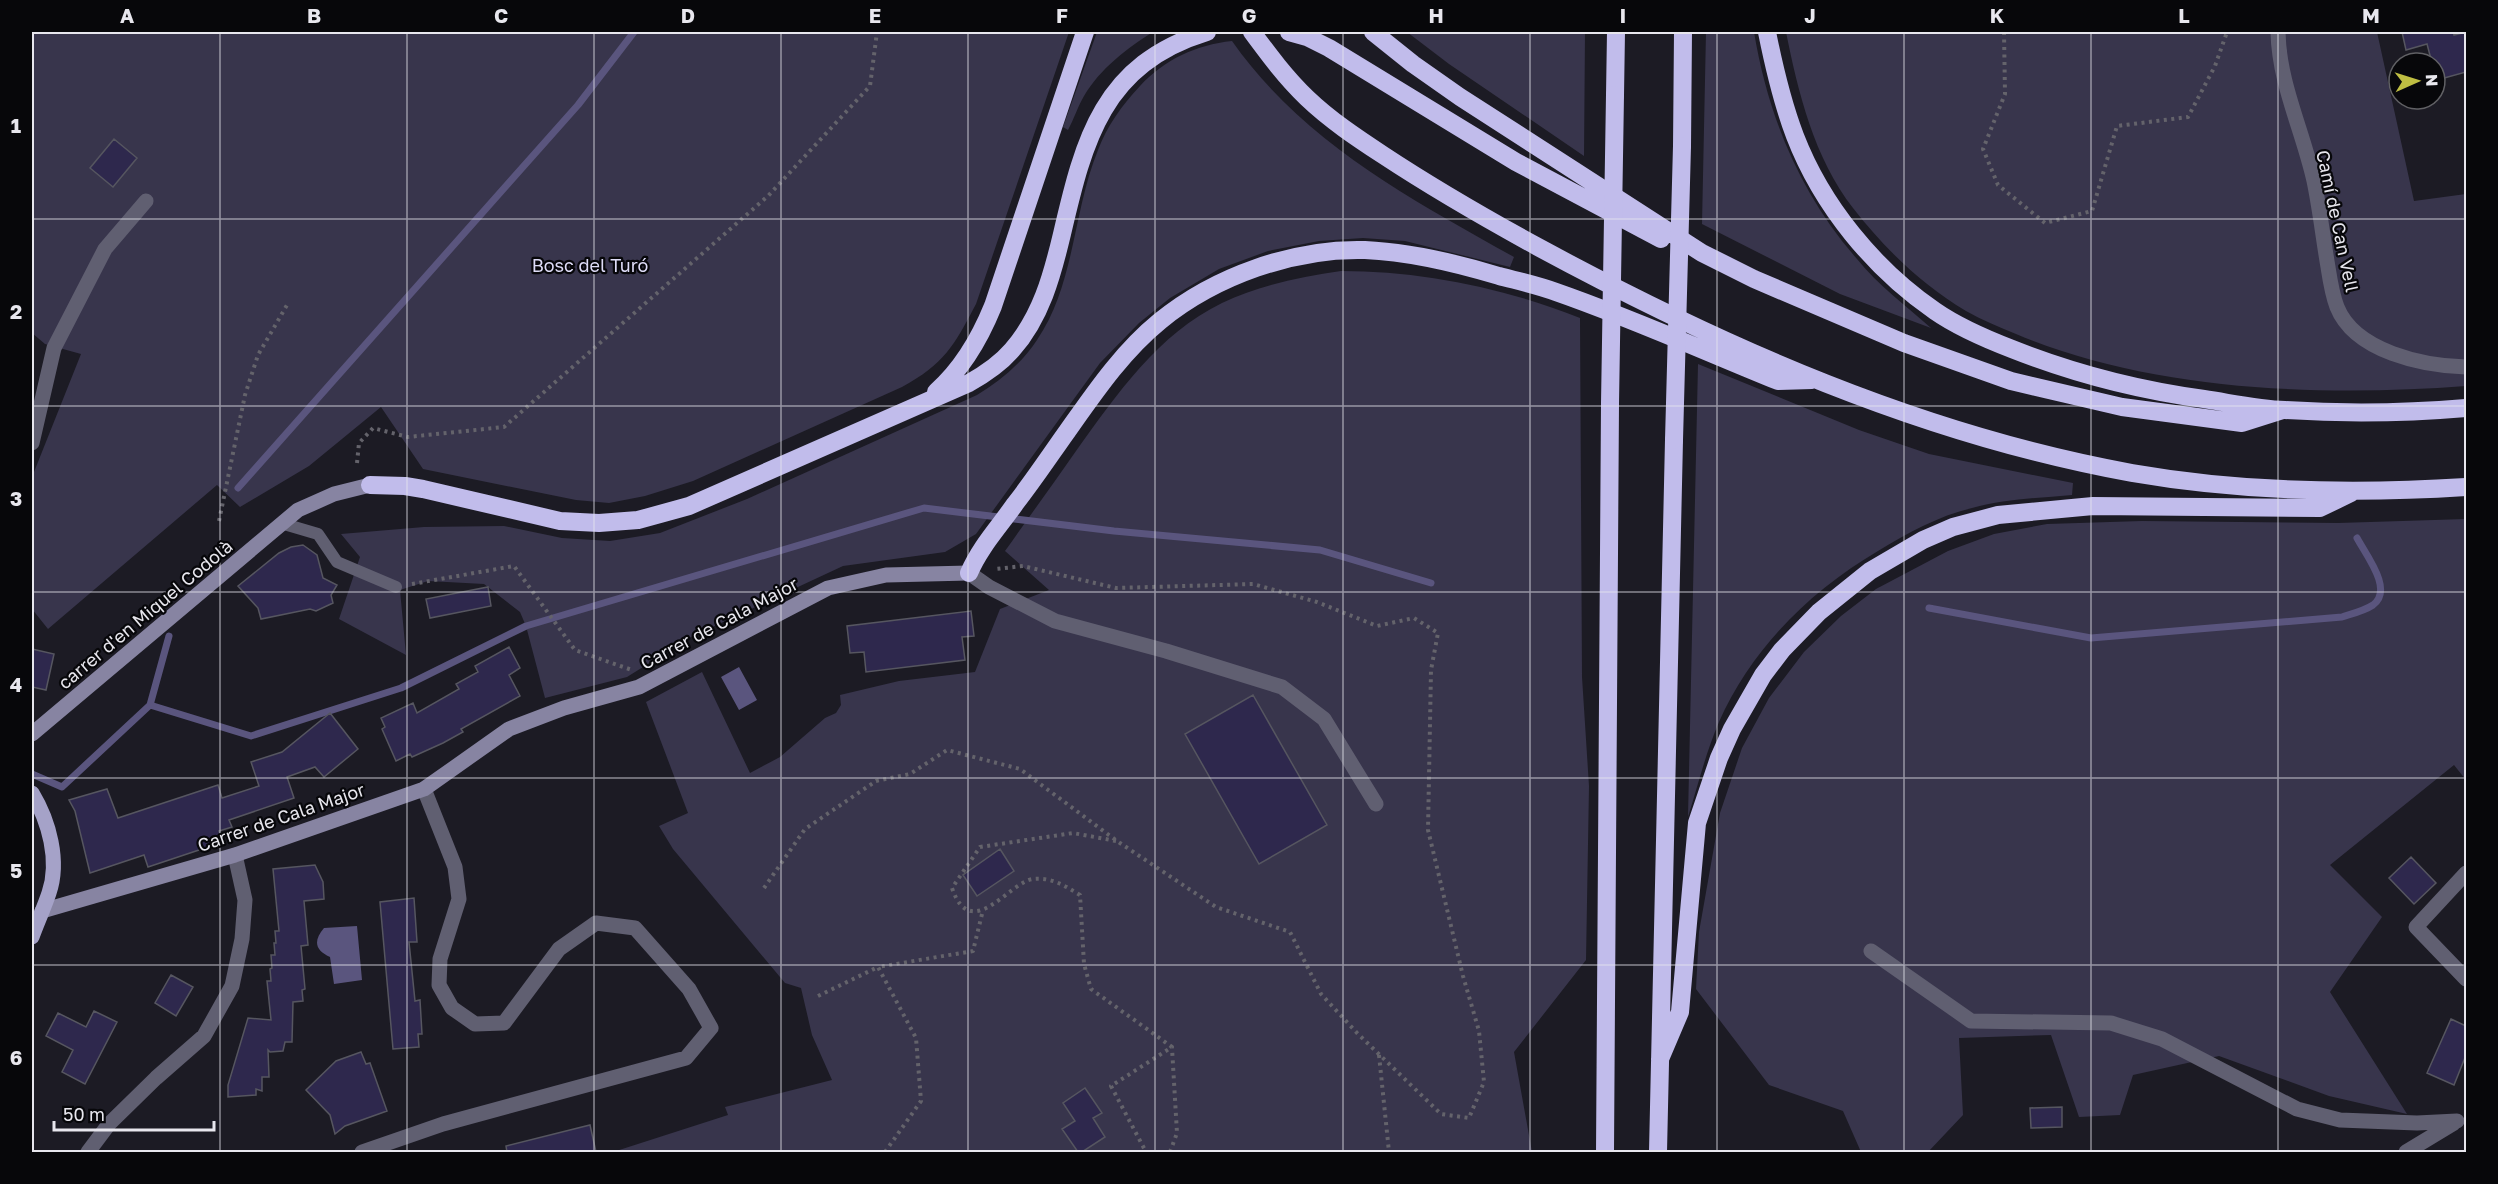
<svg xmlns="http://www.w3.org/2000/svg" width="2498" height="1184" font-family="'Golos Text',sans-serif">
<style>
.green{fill:#38354c}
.water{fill:#5a557e}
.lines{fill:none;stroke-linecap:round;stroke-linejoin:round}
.stream{stroke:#5a557e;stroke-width:7}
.building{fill:#2e284d;stroke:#565660;stroke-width:1.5}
.path{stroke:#64636b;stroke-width:4;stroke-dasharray:3 4.5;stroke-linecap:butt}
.lane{stroke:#605f71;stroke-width:12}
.street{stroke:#605f71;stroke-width:15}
.secondary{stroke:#8784a2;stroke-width:15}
.primary{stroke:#a5a2c8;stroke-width:15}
.highway{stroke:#c1bceb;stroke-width:18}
.highway-bridge{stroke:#c1bceb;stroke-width:18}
.grid{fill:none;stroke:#e8e7ee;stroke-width:1.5;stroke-opacity:0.55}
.labels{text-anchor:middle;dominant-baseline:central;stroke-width:4.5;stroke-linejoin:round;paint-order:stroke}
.street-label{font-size:18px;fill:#e8e7ee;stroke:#07070a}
.park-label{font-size:18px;fill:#dedcf7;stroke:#07070a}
.neatline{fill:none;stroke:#e8e7ee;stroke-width:2}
.grid-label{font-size:20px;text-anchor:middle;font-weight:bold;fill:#e8e7ee}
</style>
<rect width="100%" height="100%" fill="#1c1b24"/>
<path class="green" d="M32,32H1069L976,304C954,346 944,364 902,387L693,481L645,496L609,503L576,500L423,469L381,407L309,466L240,507L217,485L48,629L32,609V477L81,354L45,344L32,333Z
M1097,32H1153C1127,48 1100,69 1084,96C1078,106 1074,119 1068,130L1063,127Z
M1407,32H1585L1584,156L1449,64Z
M1706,32H1754C1768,116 1800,194 1857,259C1878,285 1906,306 1931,328L1840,294L1702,224Z
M1786,32H2377L2414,201L2466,194V386C2321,397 2151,391 2016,334C1999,327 1982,320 1966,311C1922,285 1884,248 1853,208C1814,158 1798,92 1786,32Z
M1232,41C1303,142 1409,198 1514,257L1510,267L1405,241L1363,238L1319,241L1268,251L1219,269L1170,298L1139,323L1100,363L976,534L945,552L843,566L691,637L627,677L545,698L526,626L520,612L484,584L428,581L400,590L406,655L339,619L360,557L341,534L424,527L504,526L562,538L610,541L660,533L747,499L977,395C1000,381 1022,363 1037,340C1075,284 1073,211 1098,150C1107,126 1122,105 1140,86C1165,59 1196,45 1232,41Z
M1341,271C1421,271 1505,288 1580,318L1582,677L1589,786L1586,960L1514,1052L1532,1152H613L728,1115L725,1107L832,1080L812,1035L801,988L785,983L673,849L659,826L688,813L646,702L702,672L750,773L780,757L825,718L836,713L841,705L840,695L899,681L975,672L1000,609L1049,590L1005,551C1029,517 1053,484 1076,451C1117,394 1158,334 1222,303C1260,285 1300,277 1341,271Z
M1698,364L1859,430L1929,454L2073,483L2072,495C2039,498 2005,499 1972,508C1938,516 1908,533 1878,551C1810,591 1751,649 1719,722C1706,752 1698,785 1688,817Z
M2466,519V780L2454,765L2330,865L2382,917L2330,992L2407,1114L2329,1096L2219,1056L2133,1075L2120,1115L2079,1117L2051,1035L1959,1038L1963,1115L1928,1152H1861L1843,1111L1769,1085L1696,989L1699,932L1720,813L1742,748L1769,698L1804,652L1841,616L1876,589L1948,551L1994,534L2047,524L2142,521L2338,523Z"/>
<path class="water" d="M739,667L757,700L739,710L721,677Z
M357,926L362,980L334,984L330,957C315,950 313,941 324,928Z"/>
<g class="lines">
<path class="stream" d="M238,488L578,105L634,32
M1929,608L2091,638L2342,617C2351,614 2364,611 2373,605C2394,590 2366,555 2357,538
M150,705L169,636
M32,774L62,787L150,705L251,736L401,688L526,626L924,508L1114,531L1320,550L1431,583"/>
</g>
<path class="building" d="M2402,32H2453L2454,35L2466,32V72L2437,80L2435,63H2432L2427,44L2406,50Z
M114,139L137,158L113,187L90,168Z
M303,545L317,555L323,578L337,585L331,595L333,603L316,611L310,609L261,619L258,608L238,586L279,553L291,547Z
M488,587L491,606L430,618L426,599Z
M971,611L974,636L962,637L965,660L866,672L864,652L850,653L847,626Z
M509,647L520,668L509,675L520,696L461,729L463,732L443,743L412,757L410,754L396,761L382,729L385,727L381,718L413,703L417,713L459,689L456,684L478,672L475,666Z
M32,649L54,654L46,690L32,687Z
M1253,695L1327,825L1259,864L1185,734Z
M330,713L358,749L324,777L315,767L287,777L294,798L229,820L232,827L219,831L223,842L148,867L144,855L90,873L75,811L69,800L107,789L118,818L218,785L222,798L259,786L251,762L282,752Z
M1000,849L1014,871L977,896L963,875Z
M2411,857L2436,883L2414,904L2389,878Z
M315,865L323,882L324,899L304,901L308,945L301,946L305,989L302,990L303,1001L293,1002L292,1042H285L283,1051L270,1052L268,1050L269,1077H262V1091L256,1089V1095L228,1097V1085L248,1018L271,1020L267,981H271L270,969L272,968L271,955H275L274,943H276L275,931H279L273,869Z
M414,898L417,942H409L415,1001L420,1000L422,1034H418L419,1047L393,1049L380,902Z
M171,975L193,987L176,1016L155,1003Z
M94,1011L117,1022L85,1084L62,1072L73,1050L46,1036L58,1013L86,1027Z
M2451,1019L2466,1026V1055L2454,1085L2427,1073Z
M361,1052L366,1064L370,1063L387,1111L345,1126L335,1134L330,1115L306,1090L336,1061Z
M1085,1088L1102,1113L1093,1118L1105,1137L1082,1152H1078L1062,1129L1075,1121L1063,1103Z
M2062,1107V1127L2031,1128L2030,1108Z
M590,1125L596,1152H507L506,1146Z"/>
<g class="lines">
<path class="path" d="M2004,32L2005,94L1983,149L1998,185L2045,223L2092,211L2117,126L2188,117L2215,66L2227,32
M357,463L359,443L373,428L408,437L504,427L768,196L870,86L877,32
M219,521L245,395L258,355L287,305
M412,584L514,566L575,650L632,670
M1116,841L1073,833L980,847L952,888C971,944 1009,882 1033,879C1052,877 1065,886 1080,895L1084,964L1091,989L1172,1047L1111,1086L1146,1152
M764,888L805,829L876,781L910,774L947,750L1020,769L1117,841L1216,907L1290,932L1321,994L1357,1033L1441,1114L1469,1118L1484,1082L1479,1031L1463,976L1428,830L1431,670L1438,633L1414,618L1377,626L1317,602L1253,584L1116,588L1023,566L996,569
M818,996L878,967
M1379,1055L1389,1152
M885,1152L921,1101L916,1038L878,967L973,951L983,910
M1170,1152L1177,1133L1172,1048"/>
<path class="lane" d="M284,524L318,534L337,562L396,587"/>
<path class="street" d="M2278,32C2279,84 2303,131 2314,181C2320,210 2323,238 2328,267C2330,280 2332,294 2337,307C2355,352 2424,366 2466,367
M32,443L54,348L105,249L146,201
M969,573L989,587L1055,621L1166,651L1282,687L1324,719L1376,804
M2466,873L2416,927L2466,979
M1871,951L1971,1021L2111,1023L2162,1039L2297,1109L2340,1120L2417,1123L2457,1121
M88,1152L109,1124L156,1078L204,1036L232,986L242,939L245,900L235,855
M362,1152L443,1124L686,1058L711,1028L689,989L635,928L596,923L559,949L504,1023L475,1024L452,1008L439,985L440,959L459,899L455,867L424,789
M2406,1152L2454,1123"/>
<path class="secondary" d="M32,734L298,510L334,494L370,485
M42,911L235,855L424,789L509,729L564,708L639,687L828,588L886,575L969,573"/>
<path class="primary" d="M32,793C49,821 60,861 49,893C44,908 37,923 32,937"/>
<path class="highway" d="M1252,32C1269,55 1286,78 1307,98C1330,120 1357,138 1383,155C1433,188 1485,218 1538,247C1725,348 1922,435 2132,473C2241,492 2356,494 2466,487
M1289,32L1307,37L1329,48L1516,162L1661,239
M1373,32L1413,64L1460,97L1702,253L1754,279L1904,343L2011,381L2122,407L2242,423L2283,410
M1767,32C1774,67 1782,102 1795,136C1822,206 1874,269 1935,311C1958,327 1986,339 2012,349C2075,374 2138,390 2204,399C2231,403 2258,409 2285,410C2345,414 2407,413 2466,408
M1615,95L1616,32
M1682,146L1683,32
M936,392C962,369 980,338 993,306L1085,32
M370,485L405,486L423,489L560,521L599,523L638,520L689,506L969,383C985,374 1000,364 1012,350C1041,317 1052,276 1062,234C1084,139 1103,64 1207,32
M969,573C980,547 999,527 1015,504C1033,481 1049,457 1066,433C1095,392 1122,352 1160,321C1215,276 1294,248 1365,250C1410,252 1456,263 1499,276C1518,281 1537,285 1556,292C1631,318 1704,351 1778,381L1812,380
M1660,1059L1680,1012L1697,823L1719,758L1732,729L1763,675L1782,650L1819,612L1870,571L1923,540L1953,527L1998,515L2093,506L2320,508L2351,493
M1605,1152L1610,404
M1658,1152L1674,440"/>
<path class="highway-bridge" d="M1610,404L1615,95
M1674,440L1682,146"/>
</g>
<path class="grid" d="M220,32V1152M407,32V1152M594,32V1152M781,32V1152M968,32V1152M1155,32V1152M1343,32V1152M1530,32V1152M1717,32V1152M1904,32V1152M2091,32V1152M2278,32V1152M32,219H2466M32,406H2466M32,592H2466M32,778H2466M32,965H2466"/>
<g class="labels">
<g class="street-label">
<text transform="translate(2338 221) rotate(78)">Camí de Can Vell</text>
<text transform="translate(145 614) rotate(-40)">carrer d'en Miquel Codolà</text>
<text transform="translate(719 623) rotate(-28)">Carrer de Cala Major</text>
<text transform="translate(281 817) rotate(-19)">Carrer de Cala Major</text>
</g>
<g class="park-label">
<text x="590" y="265">Bosc del Turó</text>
</g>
</g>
<rect width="2498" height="1184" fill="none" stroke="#07070a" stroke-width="66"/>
<g transform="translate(2417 81) rotate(87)"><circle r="28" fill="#07070a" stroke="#616165" stroke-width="1.5"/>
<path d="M0-4.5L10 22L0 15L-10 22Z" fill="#bfbe42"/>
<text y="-9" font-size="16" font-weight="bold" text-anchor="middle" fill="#e8e7ee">N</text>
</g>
<path d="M54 1121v9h160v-9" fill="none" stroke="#e8e7ee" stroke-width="3"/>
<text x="63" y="1121" font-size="18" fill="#e8e7ee" stroke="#07070a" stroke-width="4.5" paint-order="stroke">50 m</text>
<rect x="33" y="33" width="2432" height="1118" class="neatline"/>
<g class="grid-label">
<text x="127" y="23">A</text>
<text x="314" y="23">B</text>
<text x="501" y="23">C</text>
<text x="688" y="23">D</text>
<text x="875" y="23">E</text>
<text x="1062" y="23">F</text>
<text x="1249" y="23">G</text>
<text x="1436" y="23">H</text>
<text x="1623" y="23">I</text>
<text x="1810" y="23">J</text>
<text x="1997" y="23">K</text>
<text x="2184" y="23">L</text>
<text x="2371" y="23">M</text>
<text x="16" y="133">1</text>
<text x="16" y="319">2</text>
<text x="16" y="506">3</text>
<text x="16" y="692">4</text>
<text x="16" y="878">5</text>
<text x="16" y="1065">6</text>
</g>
</svg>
